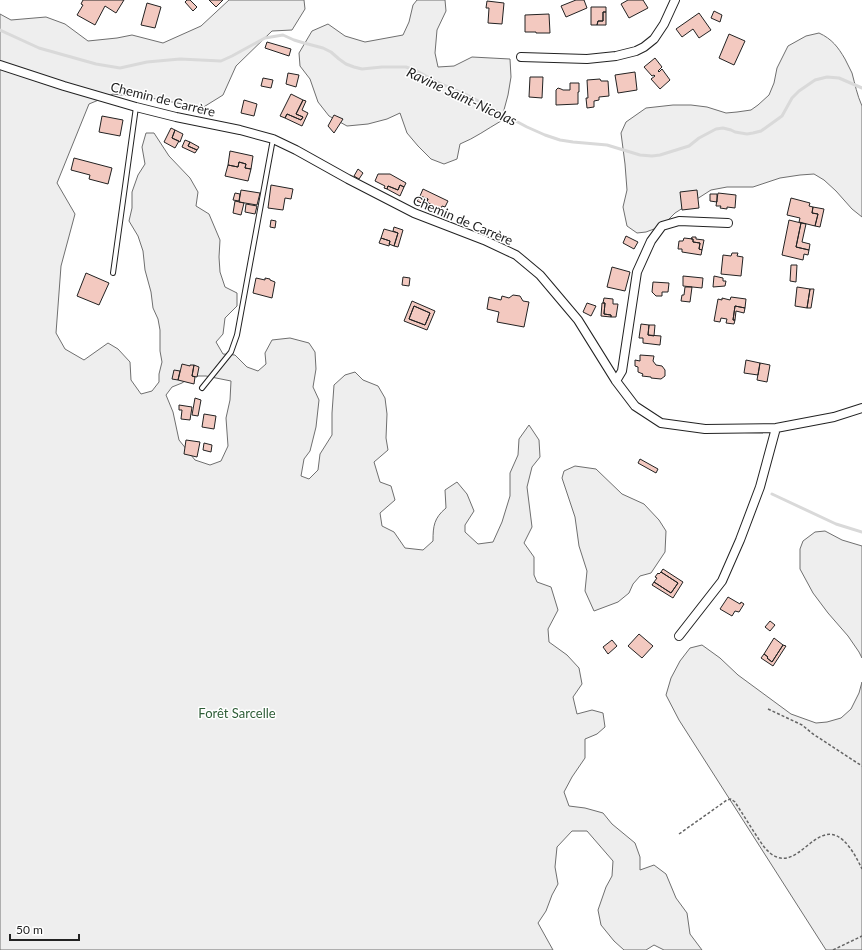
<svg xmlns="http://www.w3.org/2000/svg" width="862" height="950" font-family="Lato,sans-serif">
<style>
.green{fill:#eee;stroke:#6f6f6f;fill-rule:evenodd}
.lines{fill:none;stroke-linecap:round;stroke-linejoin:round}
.stream{stroke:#d9d9d9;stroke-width:3}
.building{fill:#f3c9c0;stroke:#222;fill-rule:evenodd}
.lane-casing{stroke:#222;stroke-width:6}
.street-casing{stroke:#222;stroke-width:10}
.path{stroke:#646464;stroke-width:1.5;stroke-dasharray:3 2;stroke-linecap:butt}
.lane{stroke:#fff;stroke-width:4}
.street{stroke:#fff;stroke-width:8}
.labels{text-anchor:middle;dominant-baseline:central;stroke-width:3;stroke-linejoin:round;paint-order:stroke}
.street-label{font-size:13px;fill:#222;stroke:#fff}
.park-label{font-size:13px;fill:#2f5e38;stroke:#fff}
.water-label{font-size:14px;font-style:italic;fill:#222;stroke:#fff}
</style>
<rect width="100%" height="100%" fill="#fff"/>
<path class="green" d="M229,0H304L305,9L292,30L272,31L236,66L223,95L202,108L157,99L113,94L89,104L57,183L75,214L61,266L56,333L65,349L84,360L108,343L118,349L130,362L131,380L141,394L152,391L159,382V374L162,362L160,351V330L158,319L153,308L151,292L145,270L143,251L138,236L129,221L132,208V192L138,175L145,164L142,147L146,133H154L169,156L190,178L198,192L196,206L209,214L220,240L219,257L220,272L225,287L237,293V306L225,318L223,334L216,342L223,354L235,355L247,367L258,371L266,364L265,353L272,340L290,338L309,343L315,352L316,369L313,387L319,400L316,427L310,451L304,459L301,476L309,479L318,470L320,454L332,435V413L334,385L345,375L355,372L363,380L378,386L385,398L387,414L386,438L388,450L374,462L380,482L391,486L395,500L380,513L382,526L394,532L405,548L423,550L433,541C433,526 434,518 446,508L445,490L457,482L467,494L474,511L465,525V532L478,544L493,542L502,522L510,496V473L518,455L519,439L529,425L539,440L540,457L532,467L527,487L532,527L524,543L534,557V575L537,582L551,587L558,610L548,629L549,642L567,655L579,668L582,684L573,697L577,714L592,710L603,713L605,727L597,734L585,739V758L572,777L564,792L569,806L585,808L603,813L612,824L635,843L640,857V870L654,865L666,874L676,898L687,913L690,934L702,950H664L654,945L646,950H624L614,941L601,925L598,910L606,887L612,876L613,861L587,831H572L557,847L555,867L558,884L552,895L546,911L538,923L553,950H0V14L11,20L46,17L65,24L88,41L117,38L132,35L163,43L201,26ZM192,376H206L231,381L230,400L226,418L228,446L221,461L210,465L195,460L179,440L173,412L166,395L172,387L182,383Z
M417,0H445L446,11L437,30L435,53L438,67L454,66L472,57L510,59L511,77L508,95L501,121C487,129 475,138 460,144L457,159L444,164L431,159L418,146L407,133L400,113L387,119L368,124L347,126L329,116L318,102L310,79L300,66L299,53L312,31L328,24L345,36L365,42L403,35L409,22L413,5Z
M819,33C832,39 838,47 845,59C847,64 850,68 852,73C855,84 857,95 862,106V217L852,209L836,191L824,180L814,174L800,175L780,178L753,187H727L711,190L675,213L662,226L646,232L637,233L627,226L623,207L627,190L625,164L621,133L626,122L646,108L673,105H691L707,107L726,113L737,112L751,110L758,105L769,95L774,83L777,68L788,46L806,36Z
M575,466L596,469L622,494L644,504L659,520L666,531L665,552L651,573L640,576L633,584L629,593L618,602L594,611L585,591L587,571L579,546L575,517L562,478L564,471Z
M825,531L842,540L862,546V658L859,652L848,636L828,613L813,593L800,569V549L803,541L815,532Z
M702,645L720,658L738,675L791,714L816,723L827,722L841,718L851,709L859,693L862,682V950H826L679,720L666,695L671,678L680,661L690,648Z"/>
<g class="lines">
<path class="stream" d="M0,30L39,48L96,64L120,68L147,62L180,59L221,61L232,56L265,38L283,35L294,40L304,43L323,48L331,52L339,59L346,64L354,67L362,69L382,67H406L417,71L435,81L467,95L527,127L545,135L560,140L573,142L607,145L640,155L652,156L660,155L689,146L699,138L716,129L723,128L731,130L735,132L747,134L753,133L761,131L782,116L792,98L799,91L815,80L827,77L839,78L862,88
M772,494L836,524L862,532"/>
</g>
<path class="building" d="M83,0H124L116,13L105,6L95,25L77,15L83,5L81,4Z
M187,0H190L197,7L193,11L185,2Z
M209,0H223L216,7Z
M576,0H584L587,8L566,17L561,6Z
M628,0H643L648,8L629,18L621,4Z
M487,1L504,3L502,24L488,23L489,8H486Z
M147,3L161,7L155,28L141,25Z
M591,7H606V12H603V21H598L597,25H591Z
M714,11L722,15L720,22L711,18Z
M603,12H606V25H597L598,21H603Z
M699,13L711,30L699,38L693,29L682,37L676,29Z
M549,14L550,33H536V32H525V15Z
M729,34L745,41L734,65L719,58Z
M267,42L291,49L289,56L265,48Z
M655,58L662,67L658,71L659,72L662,69L670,80L660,89L651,79L655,76L654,75L652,76L644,67Z
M635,72L637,90L618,93L615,75Z
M288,73L299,75L296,87L286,84Z
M530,77H543L542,98L529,97Z
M263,78L273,80L271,88L261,86Z
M600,79L601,81H608L609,96L599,97V100L594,101V107L587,108L586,98H588L587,80Z
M570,83H579V92H578V104L556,105V90L558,88L561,89L563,90H570Z
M291,94L303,100L296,114L303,117L301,120L287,114L285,118L280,116Z
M244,100L257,104L254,116L241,113Z
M303,100L306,101L302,110L308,113L302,126L285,118L287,114L301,120L303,117L296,114Z
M334,115L343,119L334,133L328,126Z
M102,116L123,120L120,136L99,132Z
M171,128L175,130L172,138L179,141L175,148L164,142Z
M175,130L183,134L180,142L172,138Z
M185,140L190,142L188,146L197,150L195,153L182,147Z
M190,142L199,147L197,150L188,146Z
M230,151L253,156L251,169L245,168L246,164L239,162L238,167L228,165Z
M74,158L112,168L108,184L89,179L90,175L71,170Z
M239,162L246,164L245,168L251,169L248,181L225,176L228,165L238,167Z
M358,169L363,173L359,179L354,176Z
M378,174H390L406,183L404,187L400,185L398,190L388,186L387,189L384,188L385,186L375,181Z
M271,185L293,189L291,199L285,198L283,210L268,208Z
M400,185L404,187L400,196L387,189L388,186L398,190Z
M423,189L448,201L445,207L442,206L440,211L431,207L432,205L427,202L428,199L420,196Z
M241,190L260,193L257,205L239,202Z
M697,190L699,208L682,210L680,192Z
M235,193L240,194L239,201L233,200Z
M718,193L736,195L735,208L727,207V209L720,208L721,206H716Z
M710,194H717V202L710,201Z
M420,196L428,199L427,202L432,205L431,207L417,201Z
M791,198L810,203L809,206L813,207L812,213L818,214L815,226L799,222L800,218L787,215Z
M235,201L244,203L241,215L233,213Z
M246,204L257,206L255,214L245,212Z
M813,207L824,209L820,227L815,226L818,214L812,213Z
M271,220L276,221L275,228L270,227Z
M789,220L801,223L796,247L809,250L808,255L804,254L803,260L782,255Z
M801,223L806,224L802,242L810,244L809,250L796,247Z
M394,227L403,230L398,247L394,246L398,233L393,231Z
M384,229L398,233L394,246L389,244L390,241L381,238Z
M626,236L638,242L634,249L623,243Z
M692,237H696V239L704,240L702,250L699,249L700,243L693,242V239H691Z
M381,238L390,241L389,246L379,243Z
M684,238L693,239V242L700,243L699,249L702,250L701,255L682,252V249H678L679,241H683Z
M732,253H738L737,256L743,257L741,276L721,274L723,255L731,256Z
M791,265H797L796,282L790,281Z
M612,267L630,272L625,291L607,287Z
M86,273L109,283L99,305L77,296Z
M683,276L703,278L702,288L683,286Z
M714,276L723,278V281H726L725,286L713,287Z
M403,277L410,278L409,286L402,285Z
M256,278L265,280V278L270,279V280L275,282L272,298L253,293Z
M653,282L669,283L668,292H662V296H656L652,292Z
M685,287H692L690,302L681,301L682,295H684Z
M797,287L810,289L807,308L795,306Z
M810,289H814L811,308H807Z
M513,295L520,296L523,301L529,302L524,327L497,322L499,312L487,309L489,297L501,300L502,296L509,298Z
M731,297L746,299L745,308L735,306L733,320H735L734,324L726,323L727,319L721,318L720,322L714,321L718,299L722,300V298L730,300Z
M604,298L613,299V304H618L616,317H611V315L604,314L605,303H603Z
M412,301L435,311L427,330L404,321ZM414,306L430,313L425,325L409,319Z
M587,303L596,306L591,316L583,312Z
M602,303H605L604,314L611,315V317L601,316Z
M414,306L430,313L425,325L409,319Z
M735,306L745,308L744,313L736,311L735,320H733Z
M641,324L649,325L648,335L661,336L660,345L643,343V338H639Z
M649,325H655L654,336L648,335Z
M640,355L654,356L653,361L656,365L662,366L665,370V376L661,379L651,378V377L642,376L643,374L638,372V367L635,366V360L640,361Z
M746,360L760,363L758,375L744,373Z
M760,363L770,365L767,382L757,380Z
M182,364L190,366V365H194L192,376L195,377L194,384L178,380Z
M194,365L199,367L197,377L192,376Z
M174,370L180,371L178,380L172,379Z
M195,398L201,400L198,416L192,415Z
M179,405L192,407L190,420L181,419L182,410H179Z
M204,414L216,416L214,429L202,427Z
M186,440L200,442L197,457L184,454Z
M204,443L212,445L211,452L203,450Z
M640,459L658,469L656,473L638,463Z
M663,569L683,582L673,598L652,585L654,582L671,593L678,583L661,572Z
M661,572L678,583L671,593L654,582L657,578L655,577L658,573L659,574Z
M728,597L740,604L741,602L744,604L739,612L735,611L732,616L720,609Z
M770,621L775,625L770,631L765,627Z
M639,634L653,646L642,658L628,646Z
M774,638L783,645L772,662L767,658L768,657L764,654Z
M612,640L617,646L608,654L603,647Z
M783,645L786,646L773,666L761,658L764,654L768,657L767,658L772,662Z"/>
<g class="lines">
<g class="lane-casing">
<path id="lane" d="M113,273L136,107
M202,388L231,352L237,335L273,139"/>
</g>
<g class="street-casing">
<path id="street" d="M521,57L587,59L616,56L636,51L644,47L654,39L664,24L675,0
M0,65L64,86L136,107L176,117L240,130L273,139L296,150L348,179L414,213L484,240L516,255L540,275L578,320L616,381L635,406L661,423L705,429L776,428L834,417L862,408
M616,381L622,371L637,272L651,241L662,226L679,221L728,223
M679,636L722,581L740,540L760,487L776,428"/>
</g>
<path class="path" d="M768,709L802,725L813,734L862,766
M679,834L727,800L731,799L735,802C742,813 749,824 756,835C760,841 764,848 769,852C771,854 774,856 777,857C806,869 826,792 862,869
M833,950L862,936"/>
<use href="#lane" class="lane"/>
<use href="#street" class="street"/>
</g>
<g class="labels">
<g class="street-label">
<text transform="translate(163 99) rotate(14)">Chemin de Carrère</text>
<text transform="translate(463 220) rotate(23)">Chemin de Carrère</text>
</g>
<g class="park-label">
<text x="237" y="713">Forêt Sarcelle</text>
</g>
<g class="water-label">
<text transform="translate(462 96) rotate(25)">Ravine Saint-Nicolas</text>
</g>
</g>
<path d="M10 934v6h69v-6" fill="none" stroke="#222222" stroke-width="2"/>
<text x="16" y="934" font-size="12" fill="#222222" stroke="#ffffff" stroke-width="3" paint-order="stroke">50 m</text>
</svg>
